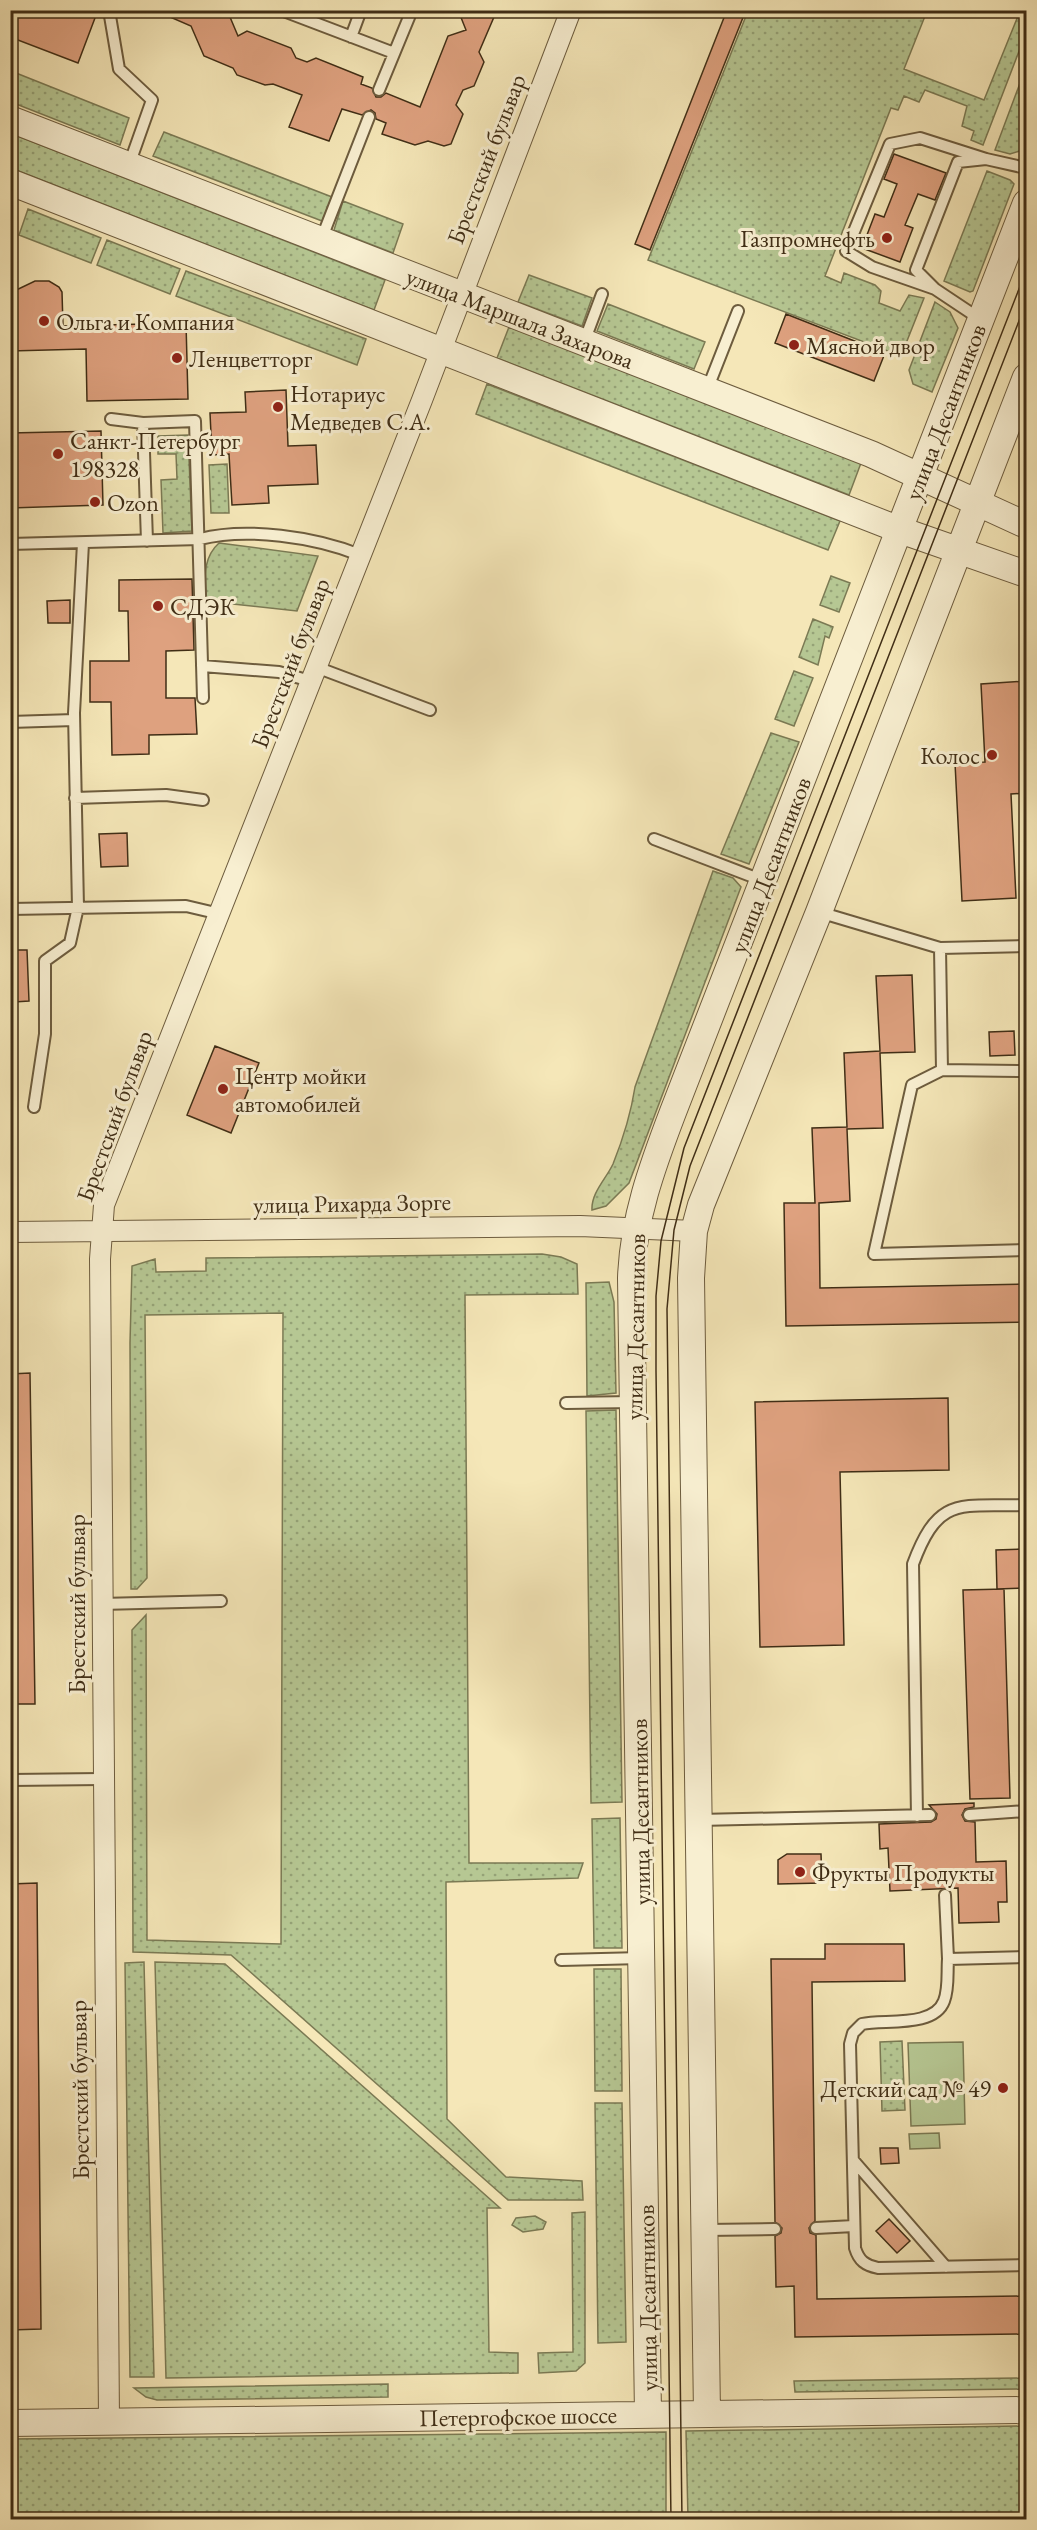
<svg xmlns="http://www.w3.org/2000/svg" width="1037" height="2530" font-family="'EB Garamond',serif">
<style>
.green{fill:url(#green-dots);stroke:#7b7a54;stroke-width:1.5}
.pitch{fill:#b6c793;stroke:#7b7a54;stroke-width:1.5}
.building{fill:#dea17f;stroke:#402e16;stroke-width:1.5}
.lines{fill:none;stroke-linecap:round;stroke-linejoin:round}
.service-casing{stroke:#6d5c3e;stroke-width:14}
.minor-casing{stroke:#6d5c3e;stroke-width:22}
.tertiary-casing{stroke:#6d5c3e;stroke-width:28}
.service{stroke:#f8efd1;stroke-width:10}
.minor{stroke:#f8efd1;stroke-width:20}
.tertiary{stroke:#f8efd1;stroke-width:26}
.tram{stroke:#402e16;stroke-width:1.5}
.poi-dot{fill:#8f2418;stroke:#f8efd1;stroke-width:2}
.labels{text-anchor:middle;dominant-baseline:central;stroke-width:6;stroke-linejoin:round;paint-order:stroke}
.street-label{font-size:24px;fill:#402e16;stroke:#f8efd1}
.poi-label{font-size:24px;fill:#402e16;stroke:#f8efd1;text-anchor:start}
</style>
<defs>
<pattern id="green-dots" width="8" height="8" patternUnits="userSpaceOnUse" patternTransform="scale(1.5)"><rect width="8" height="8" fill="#b6c793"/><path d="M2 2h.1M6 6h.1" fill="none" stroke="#95a277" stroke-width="1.8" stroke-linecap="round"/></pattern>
</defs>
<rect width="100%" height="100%" fill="#f5e7b8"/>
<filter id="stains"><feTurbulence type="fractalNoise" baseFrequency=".00333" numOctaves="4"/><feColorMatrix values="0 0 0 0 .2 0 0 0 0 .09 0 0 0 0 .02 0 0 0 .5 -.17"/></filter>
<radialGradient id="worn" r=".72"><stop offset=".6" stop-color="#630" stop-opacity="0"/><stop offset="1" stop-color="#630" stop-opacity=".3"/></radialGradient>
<path class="green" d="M748,11H927L904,69L984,100L1020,11H1026V33L983,145L971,140L974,131L962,126L967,106L925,90L919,102L904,96L898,110L891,108L825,276L841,283L844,273L875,285L881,291L879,303L900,311L909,295L924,298L901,356L648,260Z
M1026,67V149L1010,154L995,150Z
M11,71L129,118L120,145L11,102Z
M164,132L332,197L322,221L153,156Z
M10,133L385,280L374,310L11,168Z
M987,171L1010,180L1014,184L973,291L970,292L944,281Z
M343,201L403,224L393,253L334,230Z
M28,209L101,238L91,263L19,235Z
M107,240L180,269L170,294L97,265Z
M186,271L366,339L357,365L176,296Z
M529,275L592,298L582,326L518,302Z
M935,302L950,312L958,328L932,392L913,384L909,370Z
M608,304L705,342L694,369L597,331Z
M509,327L861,463L849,495L497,358Z
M487,384L840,521L828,550L476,414Z
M188,435L192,531L163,533L161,480L177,479L176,454H158V436Z
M227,464L229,513H211L209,465Z
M219,543L318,556L297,611L205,601C205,580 202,558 219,543Z
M831,576L850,583L839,612L820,605Z
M813,619L833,627L829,638L825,636L818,665L799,657Z
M794,671L813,678L794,726L775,719Z
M771,733L799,742L749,864L721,854Z
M713,871L733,878L741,887L629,1183L606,1206L592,1210C591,1193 606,1179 613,1164C623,1139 631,1113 635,1087Z
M542,1254L561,1257L577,1264L578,1294L465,1295L469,1863H583L578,1878L446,1882L447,2119L506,2177L582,2181L583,2200H508L231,1955L133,1952L132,1630L146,1615L147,1940L281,1944L283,1313L145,1315L147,1578L137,1589H131L130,1343L132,1266L155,1259L156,1272L206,1271V1258Z
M609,1282L614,1302L616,1393L587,1396L586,1283Z
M616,1410L622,1802L591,1803L586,1411Z
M620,1818L622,1948H594L592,1819Z
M144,1962L154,2377H130L125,1963Z
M155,1962L225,1964L500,2208H487L489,2352L518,2353V2373L166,2378Z
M594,1969H621L622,2091H595Z
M902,2041L905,2110L882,2111L880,2042Z
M595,2103H622L626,2342L598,2343Z
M585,2212V2363L576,2371L539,2373L538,2353L573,2352L572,2213Z
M535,2216L546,2222L543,2229L523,2232L512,2225L516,2218Z
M1026,2378V2389L795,2392L794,2381Z
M388,2384V2397L157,2400L146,2397L134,2388Z
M1026,2426V2519H688L686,2431Z
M666,2432V2519H11V2439Z"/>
<path class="pitch" d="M963,2042L965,2124L911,2126L908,2043Z
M939,2133L940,2148L910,2149L909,2134Z"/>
<path class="building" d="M10,10H98L78,63L10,37Z
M154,10H227L238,36L247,31L291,48L296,58L307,62L316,58L363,77L361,84L372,88L376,97H381L386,93L420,107L448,36L466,30L458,10H497L479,52L484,62L474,86L463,90L456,105L463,114L451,144L444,146L428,141L415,145L382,134L386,123L376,119L375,113L371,110L362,115L342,109L329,141L289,127L302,95L273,84L265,85L237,75L233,68L204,56L191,26Z
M727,10H746L650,250L635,244Z
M894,154L946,173L935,200L918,194L905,225L913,228L900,262L862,248L875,214L884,217L897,184L884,179Z
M35,281H49L59,287L62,292L63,326L186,323L188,399L87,401L86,349L10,351V293Z
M786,314L885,353L874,381L775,343Z
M286,390L288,446L316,445L318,484L268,486L269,503L232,505L229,454L212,455L210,413L246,412L245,392Z
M101,431L103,505L10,508V433Z
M192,579L194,650L166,651V698H195L197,734L149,735V754L112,755L111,702H90V661H129L128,611H119V580Z
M70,600V623H48L47,601Z
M1026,681V793L1011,794L1016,898L962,901L955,763L985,762L981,684Z
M127,833L128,866L101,867L99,834Z
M12,950H27L29,1001L14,1002Z
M912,975L915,1052L880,1053L883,1128L847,1129L850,1201L819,1203L820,1288L1026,1284V1322L786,1326L784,1203H815L812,1128L847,1127L844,1053L880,1051L876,976Z
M1014,1031L1015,1055L990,1056L989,1032Z
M215,1046L259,1063L231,1133L187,1115Z
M30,1373L35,1704H10V1374Z
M948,1398L949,1470L840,1472L844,1645L760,1647L755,1402Z
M1026,1549V1588L997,1589L996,1550Z
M1004,1589L1010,1798L970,1799L963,1590Z
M974,1803V1807L965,1809L962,1815L965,1821L975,1822L976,1862L1006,1861L1007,1902H998L999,1922L959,1923L958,1888L890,1891L888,1848L880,1849L879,1824L931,1822L936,1819L937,1814L929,1805Z
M787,1854H821L822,1883L778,1884V1860Z
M37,1883L41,2329L10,2330V1884Z
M825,1944H904L905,1981L812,1982L815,2221L809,2228L810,2233L816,2235L817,2299L1026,2296V2334L795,2337L794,2286L776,2287L775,2236L781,2233L782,2228L775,2222L771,1959H825Z
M880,2148H898L899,2163L881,2164Z
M889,2219L910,2241L897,2253L876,2231Z"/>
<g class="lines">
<g class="service-casing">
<path id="service" d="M112,10L110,16L119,69L152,100L129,165
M281,10L394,53
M351,37L361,10
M379,90L412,10
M321,240L369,117
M935,289L872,267L846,251L890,144L920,138L986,159
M980,319L935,289L916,270L958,162L986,159L1026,168
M584,342L602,294
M707,390L738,311
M111,419L143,423L147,541
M143,423L195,421L203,698
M10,544L200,539C247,527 315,537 360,555
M202,666L279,672L310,681
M316,667L430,710
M10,722L74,720
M75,798L166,795L203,800
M654,839L764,881
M10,909L186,906L220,914
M819,912L940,948L1026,946
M940,948L942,1070L912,1085L874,1254L1026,1250
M942,1070L1026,1071
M34,1107L45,1034V961L70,943L78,907L74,713L83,543
M566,1403L633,1402
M101,1604L221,1601
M10,1780L102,1779
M969,1815L1026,1811
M917,1816L913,1564C939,1494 960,1507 1026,1505
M699,1820L930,1815
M945,1895L948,1959
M1026,1957L948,1959C947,1972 949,1989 944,2001C934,2028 884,2019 862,2024L853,2033L850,2044L855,2248C859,2261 865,2265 878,2268L1026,2265
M561,1960L642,1958
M853,2160L946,2267
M816,2228L854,2226
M706,2230L775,2229"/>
</g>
<g class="minor-casing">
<path id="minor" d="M10,1232L580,1226L694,1231
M109,2421L100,1259L104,1205L422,400L571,10"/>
</g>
<g class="tertiary-casing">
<path id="tertiary" d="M10,119L871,454L1026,525
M10,182L900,530L1026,574
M648,2414L631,1278C633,1219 652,1167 673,1112L1026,203
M707,2414L691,1278L694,1231L701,1205L819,912L1026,377
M10,2423L1026,2410"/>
</g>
<use href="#service" class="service"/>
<use href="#minor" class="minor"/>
<use href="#tertiary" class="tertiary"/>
<path class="tram" d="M671,2520L656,1371V1296L661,1241L684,1148L1026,271
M682,2520L667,1309L674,1230L690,1166L1026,303"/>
</g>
<g class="poi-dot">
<circle cx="887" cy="238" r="6"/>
<circle cx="44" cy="321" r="6"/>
<circle cx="794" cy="345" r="6"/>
<circle cx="177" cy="358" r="6"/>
<circle cx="278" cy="407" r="6"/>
<circle cx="58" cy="454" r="6"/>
<circle cx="95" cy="502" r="6"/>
<circle cx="158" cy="606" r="6"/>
<circle cx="992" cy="755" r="6"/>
<circle cx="223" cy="1089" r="6"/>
<circle cx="800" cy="1872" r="6"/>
<circle cx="1003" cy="2088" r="6"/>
</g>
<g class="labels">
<g class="street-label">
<text transform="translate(486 159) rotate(-69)">Брестский бульвар</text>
<text transform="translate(520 318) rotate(21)">улица Маршала Захарова</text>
<text transform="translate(945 412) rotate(-69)">улица Десантников</text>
<text transform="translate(290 663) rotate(-69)">Брестский бульвар</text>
<text transform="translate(770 865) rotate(-69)">улица Десантников</text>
<text transform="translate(114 1116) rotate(-70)">Брестский бульвар</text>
<text transform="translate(352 1203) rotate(-1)">улица Рихарда Зорге</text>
<text transform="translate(635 1327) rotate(-89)">улица Десантников</text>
<text transform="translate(76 1604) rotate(-90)">Брестский бульвар</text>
<text transform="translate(640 1812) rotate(-91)">улица Десантников</text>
<text transform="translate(79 2090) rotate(-91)">Брестский бульвар</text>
<text transform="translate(647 2298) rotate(-91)">улица Десантников</text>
<text transform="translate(518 2416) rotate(-1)">Петергофское шоссе</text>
</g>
<g class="poi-label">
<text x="875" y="238" text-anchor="end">Газпромнефть</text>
<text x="56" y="321">Ольга и Компания</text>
<text x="806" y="345">Мясной двор</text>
<text x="189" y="358">Ленцветторг</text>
<text x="290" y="393">Нотариус<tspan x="290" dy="28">Медведев С.А.</tspan></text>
<text x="70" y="440">Санкт-Петербург<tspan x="70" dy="28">198328</tspan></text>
<text x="107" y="502">Ozon</text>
<text x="170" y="606">СДЭК</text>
<text x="980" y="755" text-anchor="end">Колос</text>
<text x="235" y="1075">Центр мойки<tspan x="235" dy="28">автомобилей</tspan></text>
<text x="812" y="1872">Фрукты Продукты</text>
<text x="991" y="2088" text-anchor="end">Детский сад № 49</text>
</g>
</g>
<rect width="1037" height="2530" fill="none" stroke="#f5e7b8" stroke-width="36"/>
<rect x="12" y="12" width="1013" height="2506" fill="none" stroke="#402e16" stroke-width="3"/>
<rect x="18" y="18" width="1001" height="2494" fill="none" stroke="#402e16" stroke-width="1.5"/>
<rect width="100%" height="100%" filter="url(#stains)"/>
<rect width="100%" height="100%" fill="url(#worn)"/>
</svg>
